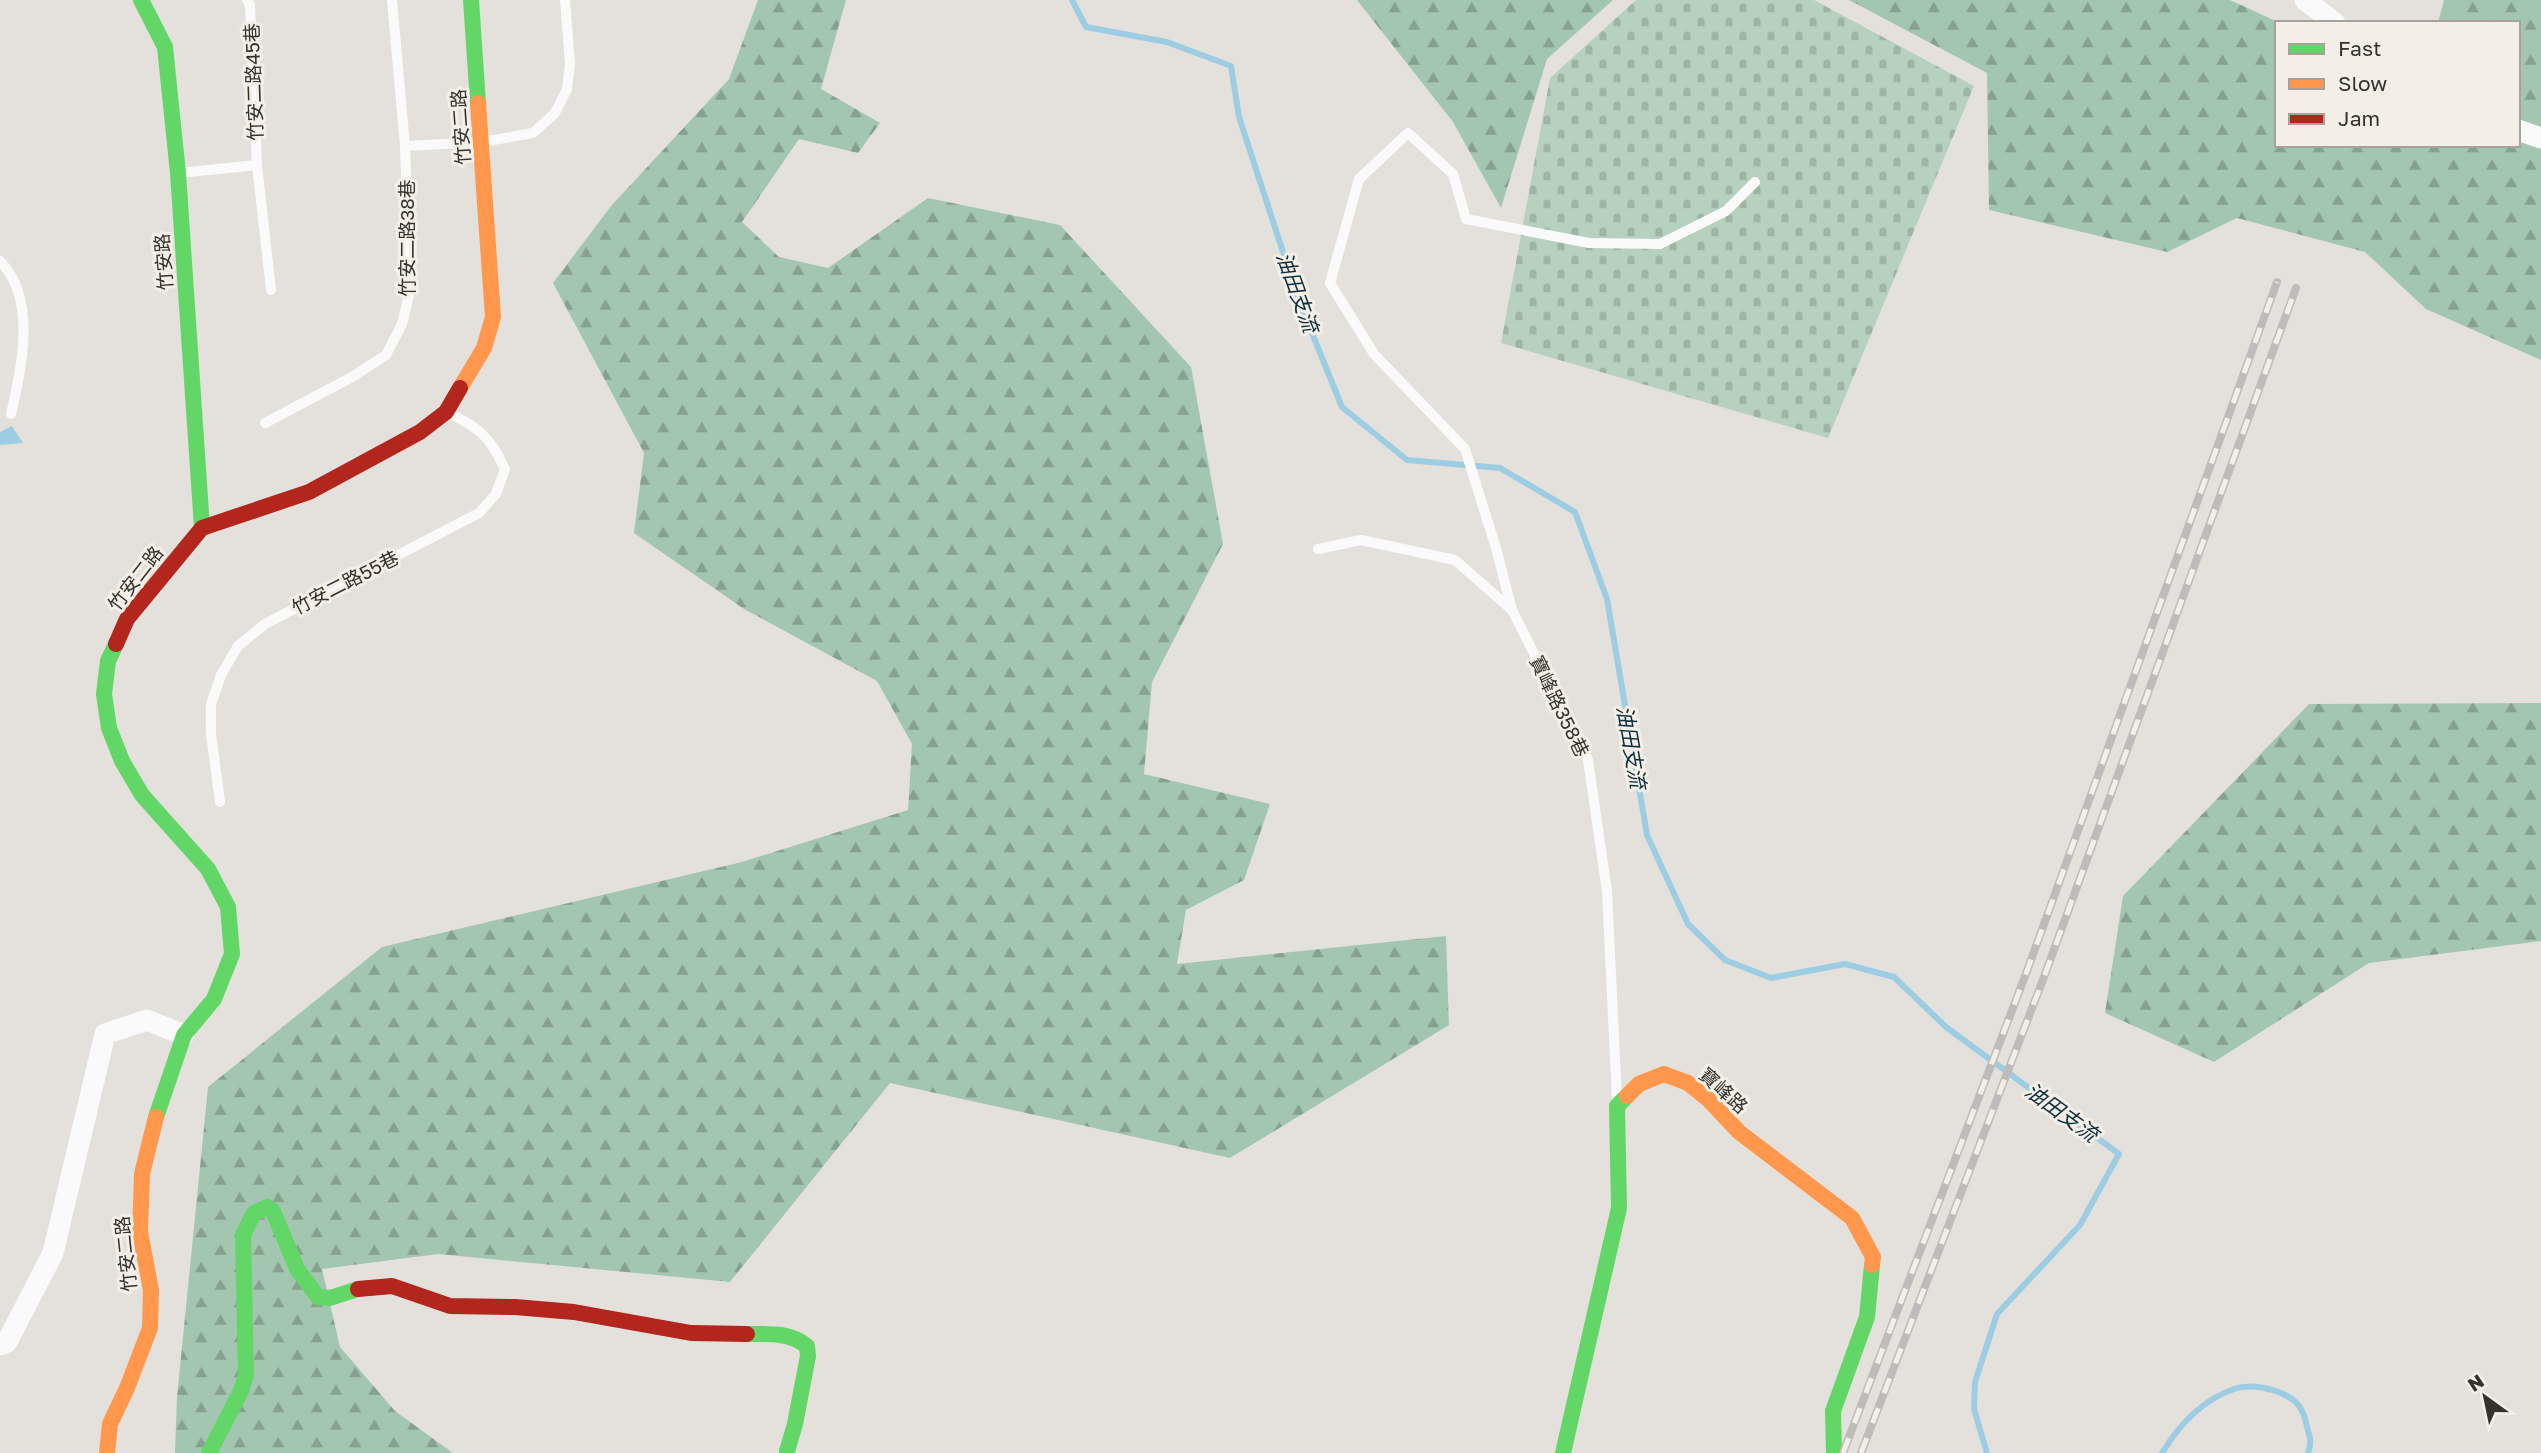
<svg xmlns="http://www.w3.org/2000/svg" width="2541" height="1453" font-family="'Golos Text','Noto Sans TC',sans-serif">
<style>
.forest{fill:url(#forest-firs)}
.cemetery{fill:url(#cemetery-stones)}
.water{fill:url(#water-ripples)}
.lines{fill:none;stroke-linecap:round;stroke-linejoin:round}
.stream{stroke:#9ccde2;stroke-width:6}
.lane{stroke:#fbfafa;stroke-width:10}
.street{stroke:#fbfafa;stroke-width:21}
.fast{stroke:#63d668;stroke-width:16}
.slow{stroke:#ff974d;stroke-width:16}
.jam{stroke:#b3261e;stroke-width:16}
.rail-casing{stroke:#bdbcbb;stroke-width:8}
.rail{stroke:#f4efe6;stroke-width:5;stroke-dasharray:16;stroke-linecap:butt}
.labels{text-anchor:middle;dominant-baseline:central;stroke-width:6;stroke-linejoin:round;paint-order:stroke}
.street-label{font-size:19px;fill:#34322e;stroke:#f4efe6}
.water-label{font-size:21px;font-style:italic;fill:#0e303e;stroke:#f4efe6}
</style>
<defs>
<pattern id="forest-firs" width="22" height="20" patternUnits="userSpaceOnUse" patternTransform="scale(1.75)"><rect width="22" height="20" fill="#a3c6b0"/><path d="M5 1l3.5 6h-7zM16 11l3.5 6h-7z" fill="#86a190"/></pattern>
<pattern id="cemetery-stones" width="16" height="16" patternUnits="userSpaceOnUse" patternTransform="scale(1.75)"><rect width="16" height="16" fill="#b7d1bf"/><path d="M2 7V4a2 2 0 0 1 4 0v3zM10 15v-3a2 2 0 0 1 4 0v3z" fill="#9eb4a4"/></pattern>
<pattern id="water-ripples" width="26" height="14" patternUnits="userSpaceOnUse" patternTransform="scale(1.75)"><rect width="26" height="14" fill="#9ccde2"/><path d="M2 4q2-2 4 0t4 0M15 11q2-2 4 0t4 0" fill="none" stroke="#87b0c2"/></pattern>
</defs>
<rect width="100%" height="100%" fill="#e4e1dc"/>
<path class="forest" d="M758,0H846L821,89L880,123L858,153L799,139L742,222L779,257L828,268L928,198L1060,225L1191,367L1223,544L1152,682L1144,774L1270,804L1244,880L1186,910L1177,964L1446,936L1449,1025L1230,1158L890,1083L730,1282L438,1254L322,1269L340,1347L395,1411L453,1453H175L177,1397L208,1087L382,947L742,862L908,810L912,744L877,681L744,609L634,533L644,453L553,283L611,206L729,79Z
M1357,0H1613L1547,59L1501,208L1453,122Z
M1849,0H2230L2280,23H2277V145H2518V23H2438L2444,0H2541V360L2426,309L2365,252L2237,218L2167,252L1989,210L1987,73Z
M2541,703V941L2369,963L2214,1062L2105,1013L2123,896L2309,704Z"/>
<path class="cemetery" d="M1636,0H1814L1974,86L1828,438L1501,343L1550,78Z"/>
<path class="water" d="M12,426L23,443L0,445V432Z"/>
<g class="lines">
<path class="stream" d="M1072,0L1086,27L1167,42L1231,66L1239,117L1299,301L1342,407L1407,460L1500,468L1575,512L1607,599L1647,835L1688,924L1725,960L1771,978L1845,964L1894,977L1946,1027L2119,1154L2080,1225L1997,1314L1975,1382L1974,1409L1987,1453
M2162,1453C2179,1425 2202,1400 2234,1389C2254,1382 2293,1391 2302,1411C2305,1416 2306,1422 2307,1427C2310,1437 2312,1443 2308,1453"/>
<path class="lane" d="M247,0L250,5L257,165L271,290
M405,146L482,142L533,133L555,113L567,89L570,63L565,0
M179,173L257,165
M0,261C37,298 22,368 11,414
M265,423L352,377L386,355L402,324L410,291L405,146L392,0
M1318,549L1361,540L1455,560L1512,610L1588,760L1607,891L1617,1100
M1512,610L1496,548L1465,449L1374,354L1330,283L1359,179L1408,133L1453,174L1466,219L1589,243L1660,244L1726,211L1755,182
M220,802L211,734V704L221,675L238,646L265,624L479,513L496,494L505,469C490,436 479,428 447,412"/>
<path class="street" d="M2305,0L2335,23
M2518,130L2541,138
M0,1345L7,1342L53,1253L105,1034L147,1020L184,1035"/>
<path class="fast" d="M141,0L165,47L178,173L202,528
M471,0L478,103
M116,644L108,661L104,694L109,728L122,761L142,795L208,869L228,907L232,954L214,999L184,1035L156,1117
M747,1334C769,1334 789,1332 807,1346L808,1356L795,1424L787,1451
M209,1453L241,1391L246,1375L243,1235L254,1213L267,1207L273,1211L297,1269L318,1297L330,1298L358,1289
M1563,1453L1619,1208L1617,1106L1627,1096
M1834,1453L1833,1411L1867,1317L1872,1265"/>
<path class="slow" d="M460,388L484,348L493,317L478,103
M1627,1096L1639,1084L1664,1074L1688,1083L1709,1100L1739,1132L1852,1218L1873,1257L1872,1265
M107,1453L110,1424L127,1388L150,1328L151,1290L140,1232L142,1174L156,1117"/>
<path class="jam" d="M116,644L127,619L202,528L309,492L420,432L446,412L460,388
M358,1289L392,1286L450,1306L515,1307L574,1312L691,1333L747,1334"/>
<g class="rail-casing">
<path id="rail" d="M1843,1453L2027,971L2277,282
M1861,1453L2044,977L2296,288"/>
</g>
<use href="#rail" class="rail"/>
</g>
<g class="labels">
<g class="street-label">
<text transform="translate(253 82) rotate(-92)">竹安二路45巷</text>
<text transform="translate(460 127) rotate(-94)">竹安二路</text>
<text transform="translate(406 238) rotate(-90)">竹安二路38巷</text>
<text transform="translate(163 262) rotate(-94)">竹安路</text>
<text transform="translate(135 578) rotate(-52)">竹安二路</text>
<text transform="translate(345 582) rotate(-27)">竹安二路55巷</text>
<text transform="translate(1560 706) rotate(64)">寶峰路358巷</text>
<text transform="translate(1724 1090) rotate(42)">寶峰路</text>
<text transform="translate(125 1254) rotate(-96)">竹安二路</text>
</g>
<g class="water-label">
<text transform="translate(1298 292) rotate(70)">油田支流</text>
<text transform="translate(1632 747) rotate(80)">油田支流</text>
<text transform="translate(2062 1112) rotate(36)">油田支流</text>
</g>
</g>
<rect x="2275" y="21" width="245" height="126" fill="#f4efe6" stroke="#a7a39c" stroke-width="2"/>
<rect x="2289" y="44" width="35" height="10" fill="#63d668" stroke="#a7a39c" stroke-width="2"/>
<text x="2338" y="56" font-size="21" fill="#34322e">Fast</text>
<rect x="2289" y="79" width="35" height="10" fill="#ff974d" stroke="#a7a39c" stroke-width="2"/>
<text x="2338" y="91" font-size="21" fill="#34322e">Slow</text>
<rect x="2289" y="114" width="35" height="10" fill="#b3261e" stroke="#a7a39c" stroke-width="2"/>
<text x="2338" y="126" font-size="21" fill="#34322e">Jam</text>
<g transform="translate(2485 1397) rotate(327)" stroke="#f4efe6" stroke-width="5" paint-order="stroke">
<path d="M0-5L12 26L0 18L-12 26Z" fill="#34322e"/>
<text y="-10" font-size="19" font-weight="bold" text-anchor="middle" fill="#34322e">N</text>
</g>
</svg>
